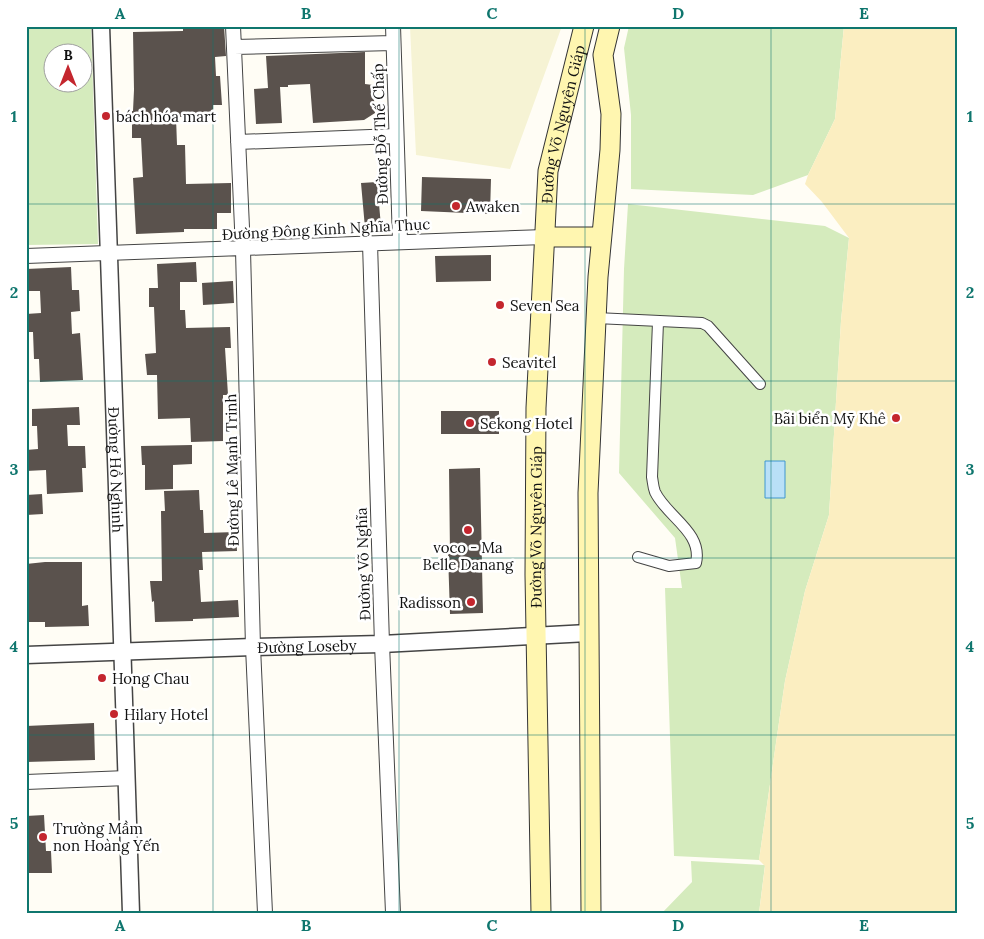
<svg xmlns="http://www.w3.org/2000/svg" width="984" height="939" font-family="Lora,serif">
<style>
.farmland{fill:#f6f3d4}
.green{fill:#d5ebbd;fill-rule:evenodd}
.sand{fill:#fbeec1}
.water{fill:#b9e0f7;stroke:#3f96cf}
.building{fill:#5a524d}
.lines{fill:none;stroke-linecap:round;stroke-linejoin:round}
.pedestrian-casing{stroke:#444;stroke-width:12}
.minor-casing{stroke:#444;stroke-width:16}
.tertiary-casing{stroke:#444;stroke-width:19}
.secondary-casing{stroke:#333;stroke-width:21}
.pedestrian{stroke:#fff;stroke-width:10}
.minor{stroke:#fff;stroke-width:14}
.tertiary{stroke:#fff;stroke-width:16}
.secondary{stroke:#fff6b0;stroke-width:19}
.grid{fill:none;stroke:#0f766e;stroke-width:1;stroke-opacity:0.55}
.poi-dot{fill:#c4262e;stroke:#fff;stroke-width:2}
.labels{text-anchor:middle;dominant-baseline:central;stroke-width:5;stroke-linejoin:round;paint-order:stroke}
.poi-label{font-size:15px;fill:#111;stroke:#fff;text-anchor:start}
.street-label{font-size:15px;fill:#111;stroke:#fff}
.neatline{fill:none;stroke:#0f766e;stroke-width:2}
.grid-label{font-size:16px;text-anchor:middle;font-weight:bold;fill:#0f766e}
</style>
<rect width="100%" height="100%" fill="#fffdf5"/>
<path class="farmland" d="M410,26H562L510,169L416,155Z"/>
<path class="green" d="M26,26H91L98,244L26,245ZM52,52H82V82H52Z
M629,26H844L835,119L808,175L753,195L631,189V115L624,48Z
M628,204L825,226L849,238L841,321L829,515L805,591L785,681L759,860L674,856L665,588H682L675,538L619,473L624,269Z
M691,861L765,865L759,913H662L692,882Z"/>
<path class="sand" d="M844,26H958V913H759L765,866L759,860L785,681L805,591L829,515L841,321L849,238L822,202L805,184L808,175L835,119Z"/>
<path class="water" d="M765,461H785V498H765Z"/>
<path class="building" d="M183,26H224L226,56L215,57L216,76H220L222,105H213V116L176,117L177,145H185L186,184L231,183V213H217V229H184V232L136,234L133,178L143,177L141,138H132V111H133L134,90L133,32L183,31Z
M365,52V84L373,85L375,113L364,120L313,123L310,84L288,85V87H280L282,123L256,124L254,89L268,88L266,56Z
M422,177L491,179L490,214L421,211Z
M377,182L381,226L365,228L361,183Z
M491,255V281L436,282L435,256Z
M196,262L197,282H180V310H185L186,328L230,327L231,348H225L228,395H223V441L191,442L190,418L158,419L157,375H147L145,354L156,353L154,307H149V288H158L157,264Z
M71,267L72,290H79L80,311L71,312L72,334L80,333L83,380L40,382L39,359H34L33,332H26V314L41,313L40,291H26V269Z
M233,281L234,303L203,305L202,283Z
M79,407L80,425H67L68,446H85L86,468H82L83,492L47,494L46,470L26,471V450L38,449L37,426H32V409Z
M441,411H499V434H441Z
M192,445V464L173,465V489L145,490V465H142L141,446Z
M480,468L483,613L450,614L448,554H450L449,469Z
M199,490L200,510H203L204,533L236,532L237,551L202,552L203,570H199L201,602L238,600L239,617L193,619V621L155,622L154,601L152,602L150,581H162L161,511H165L164,491Z
M42,494L43,514L26,515V495Z
M45,562H82V606L88,605L89,626L45,627V622H26V564Z
M94,723L95,760L26,762V726Z
M44,815L46,851H51L52,873H26V816Z"/>
<g class="lines">
<g class="pedestrian-casing">
<path id="pedestrian" d="M596,318L702,323L708,326L760,384
M638,557L669,566L696,563C703,532 667,517 655,492C653,487 653,482 652,477L658,322"/>
</g>
<g class="minor-casing">
<path id="minor" d="M233,26L243,250L253,647L265,913
M393,26L400,241
M234,47L393,43
M238,142L396,136
M370,243L382,644L393,913
M26,256L545,237
M26,782L127,778"/>
</g>
<g class="tertiary-casing">
<g id="tertiary">
<path id="s1" d="M101,26C111,322 122,617 131,913"/>
<path id="s2" d="M26,655L253,647L382,644L588,633"/>
</g>
</g>
<g class="secondary-casing">
<g id="secondary">
<path d="M545,237H601"/>
<path id="s3" d="M541,913L535,575L536,408L548,171L584,26"/>
<path d="M591,913L588,493L598,277L610,150L611,114L603,55L610,26"/>
</g>
</g>
<use href="#pedestrian" class="pedestrian"/>
<use href="#minor" class="minor"/>
<use href="#tertiary" class="tertiary"/>
<use href="#secondary" class="secondary"/>
</g>
<path class="grid" d="M213,26V913M399,26V913M585,26V913M771,26V913M26,204H958M26,381H958M26,558H958M26,735H958"/>
<g class="poi-dot">
<circle cx="106" cy="116" r="5"/>
<circle cx="456" cy="206" r="5"/>
<circle cx="500" cy="305" r="5"/>
<circle cx="492" cy="362" r="5"/>
<circle cx="896" cy="418" r="5"/>
<circle cx="470" cy="423" r="5"/>
<circle cx="468" cy="530" r="5"/>
<circle cx="471" cy="602" r="5"/>
<circle cx="102" cy="678" r="5"/>
<circle cx="114" cy="714" r="5"/>
<circle cx="43" cy="837" r="5"/>
</g>
<g class="labels">
<g class="poi-label">
<text x="116" y="116">bách hóa mart</text>
<text x="466" y="206">Awaken</text>
<text x="510" y="305">Seven Sea</text>
<text x="502" y="362">Seavitel</text>
<text x="886" y="418" text-anchor="end">Bãi biển Mỹ Khê</text>
<text x="480" y="423">Sekong Hotel</text>
<text x="468" y="547" text-anchor="middle">voco - Ma<tspan x="468" dy="17">Belle Danang</tspan></text>
<text x="461" y="602" text-anchor="end">Radisson</text>
<text x="112" y="678">Hong Chau</text>
<text x="124" y="714">Hilary Hotel</text>
<text x="53" y="828">Trường Mầm<tspan x="53" dy="17">non Hoàng Yến</tspan></text>
</g>
<g class="street-label">
<text stroke="none"><textPath href="#s3" startOffset="791">Đường Võ Nguyên Giáp</textPath></text>
<text transform="translate(380 134) rotate(-92)">Đường Đỗ Thế Chấp</text>
<text transform="translate(326 229) rotate(-3)">Đường Đông Kinh Nghĩa Thục</text>
<text stroke="none"><textPath href="#s1" startOffset="444">Đường Hồ Nghinh</textPath></text>
<text transform="translate(232 470) rotate(-91)">Đường Lê Mạnh Trinh</text>
<text stroke="none"><textPath href="#s3" startOffset="386">Đường Võ Nguyên Giáp</textPath></text>
<text transform="translate(363 564) rotate(-92)">Đường Võ Nghĩa</text>
<text stroke="none"><textPath href="#s2" startOffset="281">Đường Loseby</textPath></text>
</g>
</g>
<rect width="984" height="939" fill="none" stroke="#ffffff" stroke-width="55"/>
<g transform="translate(68 68)"><circle r="24" fill="#ffffff" stroke="#a0a0a0"/>
<path d="M0-4L9 19L0 12L-9 19Z" fill="#c4262e"/>
<text y="-8" font-size="14" font-weight="bold" text-anchor="middle" fill="#111111">B</text>
</g>
<rect x="28" y="28" width="928" height="884" class="neatline"/>
<g class="grid-label">
<text x="120" y="19">A</text>
<text x="306" y="19">B</text>
<text x="492" y="19">C</text>
<text x="678" y="19">D</text>
<text x="864" y="19">E</text>
<text x="14" y="122">1</text>
<text x="970" y="122">1</text>
<text x="14" y="298">2</text>
<text x="970" y="298">2</text>
<text x="14" y="475">3</text>
<text x="970" y="475">3</text>
<text x="14" y="652">4</text>
<text x="970" y="652">4</text>
<text x="14" y="829">5</text>
<text x="970" y="829">5</text>
<text x="120" y="931">A</text>
<text x="306" y="931">B</text>
<text x="492" y="931">C</text>
<text x="678" y="931">D</text>
<text x="864" y="931">E</text>
</g>
</svg>
